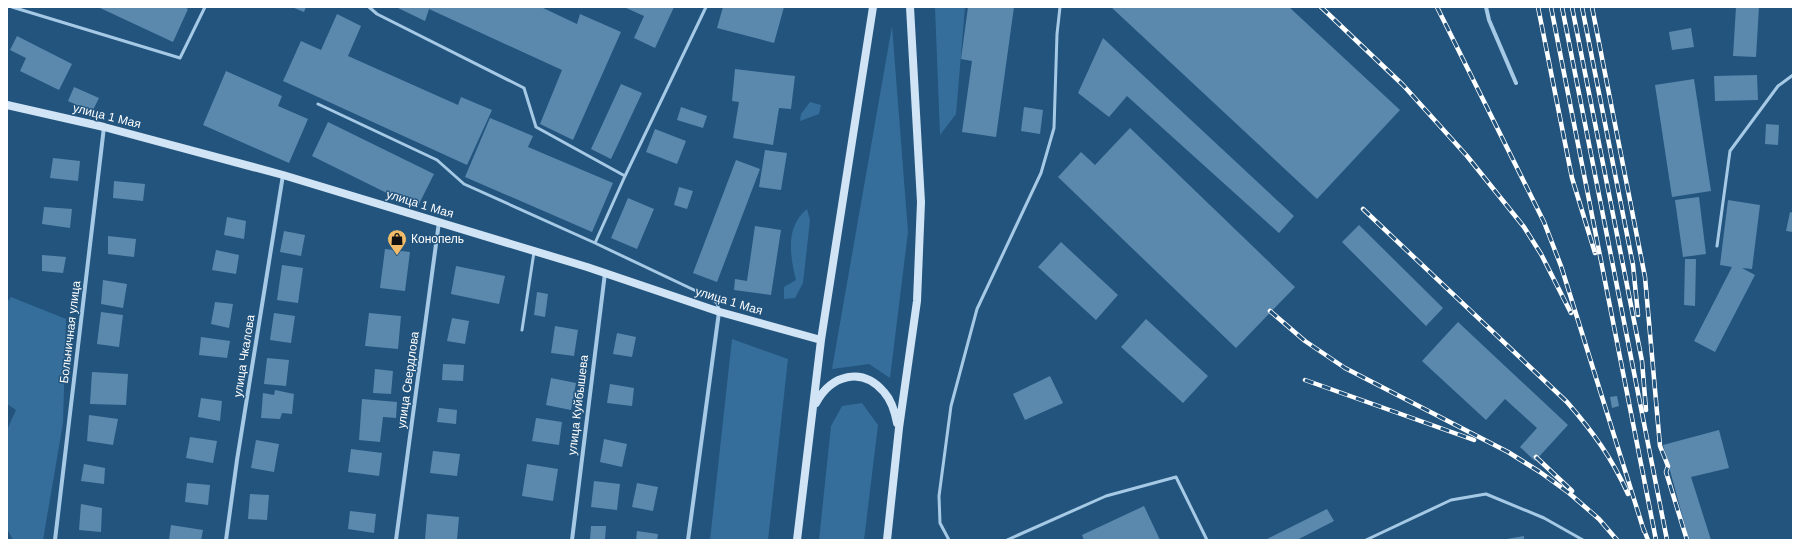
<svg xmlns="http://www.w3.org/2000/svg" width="1800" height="547" font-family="Helvetica,sans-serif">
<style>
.green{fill:#366e9b}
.building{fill:#5b89ae}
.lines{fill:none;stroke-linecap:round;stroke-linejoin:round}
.lane{stroke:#a6cae6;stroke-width:3}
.street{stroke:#a6cae6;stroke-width:4}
.secondary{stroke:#d0e4f5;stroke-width:8}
.rail-casing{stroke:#fff;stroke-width:4.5}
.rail{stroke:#22547d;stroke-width:3;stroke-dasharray:9;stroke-linecap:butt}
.labels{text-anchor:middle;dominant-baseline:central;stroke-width:3;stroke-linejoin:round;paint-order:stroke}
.street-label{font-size:12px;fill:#fff;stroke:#22547d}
.poi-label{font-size:12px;fill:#fff;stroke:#22547d;text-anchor:start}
</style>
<rect width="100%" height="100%" fill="#22547d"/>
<path class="green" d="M935,7H965L956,114L940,135Z
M892,26L908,232L890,378L869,364L832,369Z
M810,102L821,105L819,114L800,121L801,114Z
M807,209L810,220L803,283L795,298L784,299V287L796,280C790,256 785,227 807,209Z
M11,297L66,319L63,423L43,540H13L7,529V430L16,410L7,404V302Z
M732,339L788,359L768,540H710Z
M862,403L878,425L864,540H819L831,426L842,406Z"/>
<path class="building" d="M98,7H184L188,9L173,42Z
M292,7H306L304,12Z
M396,7H541L577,24L580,14L621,32L573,140L540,124L562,70L429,9L425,21Z
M624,7H674L655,48L634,38L644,16Z
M723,7H784L774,43L717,28Z
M968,7H1014L996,137L962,132L972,61L961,59Z
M1111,7H1289L1400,110L1317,199Z
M1736,7H1759L1756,57L1733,56Z
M337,14L361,26L348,56L458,105L461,97L492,110L467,165L283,81L301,41L321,50Z
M1691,28L1694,47L1672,50L1669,32Z
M17,36L72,64L59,90L20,71L26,58L10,50Z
M1103,38L1294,216L1279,233L1127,96L1109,117L1078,93Z
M735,69L795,76L791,109L779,108L773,145L733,138L739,102L732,101Z
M226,71L282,96L278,106L308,119L289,163L203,125Z
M1757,75L1758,100L1715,101L1714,76Z
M1694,79L1711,191L1672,197L1655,85Z
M621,84L642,93L611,159L591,149Z
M74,87L99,98L92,112L68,101Z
M681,107L707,116L703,128L677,120Z
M1024,107L1043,110L1040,134L1021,131Z
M490,118L533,136L528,147L613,183L592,232L465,177Z
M328,122L434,174L417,208L312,156Z
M1766,124L1779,125L1778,145L1765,144Z
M1130,128L1295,287L1236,348L1058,177L1081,152L1095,165Z
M655,129L686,141L677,164L646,152Z
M765,150L787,153L781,190L759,187Z
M53,158L80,161L78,181L50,178Z
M736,160L760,169L717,282L693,273Z
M114,181L145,184L143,201L113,198Z
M679,187L693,191L687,209L674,205Z
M1699,197L1706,254L1683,257L1675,200Z
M628,198L654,209L637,249L611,238Z
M1728,200L1760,205L1752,269L1742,268L1755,275L1715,352L1694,341L1732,267L1720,265Z
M44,207L72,209L70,228L42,224Z
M1790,212L1793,213V232L1786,231Z
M227,217L246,221L244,239L224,235Z
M1359,225L1443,308L1426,326L1342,242Z
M755,226L781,230L771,295L734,290L735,279L747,281Z
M284,231L305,235L301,256L280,252Z
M108,236L136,239L134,257L108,254Z
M1061,242L1118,295L1096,320L1038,267Z
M385,249L410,252L405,291L380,288Z
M216,250L239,255L236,274L212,270Z
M42,255L66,257L63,273L42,271Z
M1685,259H1696L1695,306L1684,305Z
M282,265L303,268L298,303L277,300Z
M456,266L505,276L499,304L451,294Z
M103,280L127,284L123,308L101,304Z
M537,292L548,294L545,317L534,315Z
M215,302L233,304L229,328L211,324Z
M101,312L123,315L119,347L97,344Z
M274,313L295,316L291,343L270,340Z
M369,313L401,316L398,349L365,346Z
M452,318L469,321L465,344L447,341Z
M1146,319L1208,376L1183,403L1121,347Z
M1458,322L1568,425L1535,461L1520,447L1537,428L1505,399L1486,420L1422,361Z
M555,326L578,330L574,356L551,353Z
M617,333L636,337L632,357L613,354Z
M201,337L230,341L227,358L199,355Z
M267,358L289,360L286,386L264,384Z
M443,364L464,365L463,381L442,380Z
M375,369L393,371L391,394L373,393Z
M92,372L128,374L126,405L90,404Z
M1050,376L1063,403L1025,420L1013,394Z
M551,378L576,383L571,410L546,405Z
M610,384L634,388L632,406L607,403Z
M275,390L294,394L292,414L282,413L280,419L261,418L263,393L274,395Z
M1617,396L1619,406L1612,408L1610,397Z
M201,398L222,401L220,421L198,417Z
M362,399L397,402L396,418L383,417L380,442L359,440Z
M439,408L457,410L456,424L437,422Z
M89,415L118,419L113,445L87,441Z
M536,418L562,422L559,445L532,441Z
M1719,430L1729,468L1691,477L1711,540H1689L1663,445Z
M190,437L217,441L213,463L186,458Z
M604,439L627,444L622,467L600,462Z
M256,440L279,444L274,472L251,468Z
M351,449L382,453L379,476L348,472Z
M433,451L460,454L457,476L430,473Z
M84,464L105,468L104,484L81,481Z
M527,464L558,469L553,501L522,496Z
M594,481L620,484L617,510L591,507Z
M187,483L210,485L208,505L185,502Z
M637,483L658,487L653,511L632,507Z
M250,494L269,495L267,520L248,519Z
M81,504L102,508L101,532L79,530Z
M1144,506L1160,540H1084L1082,535Z
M1327,509L1334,521L1297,540H1265Z
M350,511L376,514L374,533L348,529Z
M427,514L459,517L457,540H425Z
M171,525L203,530L201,540H169Z
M591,526H606L605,540H590Z
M637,531L658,534L657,540H636Z
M1524,536V540H1507V539Z"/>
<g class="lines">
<path class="lane" d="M12,7L180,58L205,7
M369,7L377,14L524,88L536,127L625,176L706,7
M318,104L437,160L464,184L595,243L711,298L717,303L719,310
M595,243L625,176
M1717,246L1730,151L1778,86L1793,75
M522,330L534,252
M949,540L940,523L939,496L951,406L977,309L1041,173L1054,128L1057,34L1060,7
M1007,540L1106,496L1176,477L1207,540
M1366,540L1451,500L1486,494L1544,518L1583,540"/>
<path class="street" d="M1486,7L1489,20L1516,83
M55,540L104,127
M226,540L237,460L283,175
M396,540L439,222
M572,540L605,273
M688,540L719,312"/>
<path class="secondary" d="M7,105L104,127L283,175L587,267L720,312L821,340
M816,403C831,375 862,366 884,392C892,401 895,412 897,423
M797,540L821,340L873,7
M887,540L899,428L917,301L921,202L910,7"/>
<g class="rail-casing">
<path id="rail" d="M1321,7L1403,85L1467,156L1524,227L1541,254L1571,313
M1437,7L1544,222L1561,266L1644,531
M1538,7L1572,178L1595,253
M1551,7L1656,540
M1562,7L1667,540
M1572,7L1642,361L1646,410
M1582,7L1633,265L1638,315
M1592,7L1645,277L1660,446L1668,466L1666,472L1687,540
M1363,209L1567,402C1593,432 1612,458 1628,494
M1270,311L1305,341L1345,368L1508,452L1540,472L1569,493L1599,519L1617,540
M1305,380L1474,440
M1536,457L1572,491
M1642,525L1648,540"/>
</g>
<use href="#rail" class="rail"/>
</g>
<defs>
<g id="shop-pin" transform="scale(1)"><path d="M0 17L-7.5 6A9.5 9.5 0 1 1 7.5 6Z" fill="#f1bb69" stroke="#22547d"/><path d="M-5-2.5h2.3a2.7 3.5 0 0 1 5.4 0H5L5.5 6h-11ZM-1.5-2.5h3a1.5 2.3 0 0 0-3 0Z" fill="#111"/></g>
</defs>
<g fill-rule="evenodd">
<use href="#shop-pin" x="397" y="239"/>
</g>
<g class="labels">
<g class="street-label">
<text transform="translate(107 116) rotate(14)">улица 1 Мая</text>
<text transform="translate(420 204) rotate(17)">улица 1 Мая</text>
<text transform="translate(729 301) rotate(17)">улица 1 Мая</text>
<text transform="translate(70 332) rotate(-83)">Больничная улица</text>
<text transform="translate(244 356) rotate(-81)">улица Чкалова</text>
<text transform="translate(408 380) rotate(-82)">улица Свердлова</text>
<text transform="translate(578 405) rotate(-83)">улица Куйбышева</text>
</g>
<g class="poi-label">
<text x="411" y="239">Конопель</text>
</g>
</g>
<rect width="1800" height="547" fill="none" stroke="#ffffff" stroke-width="16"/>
</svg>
